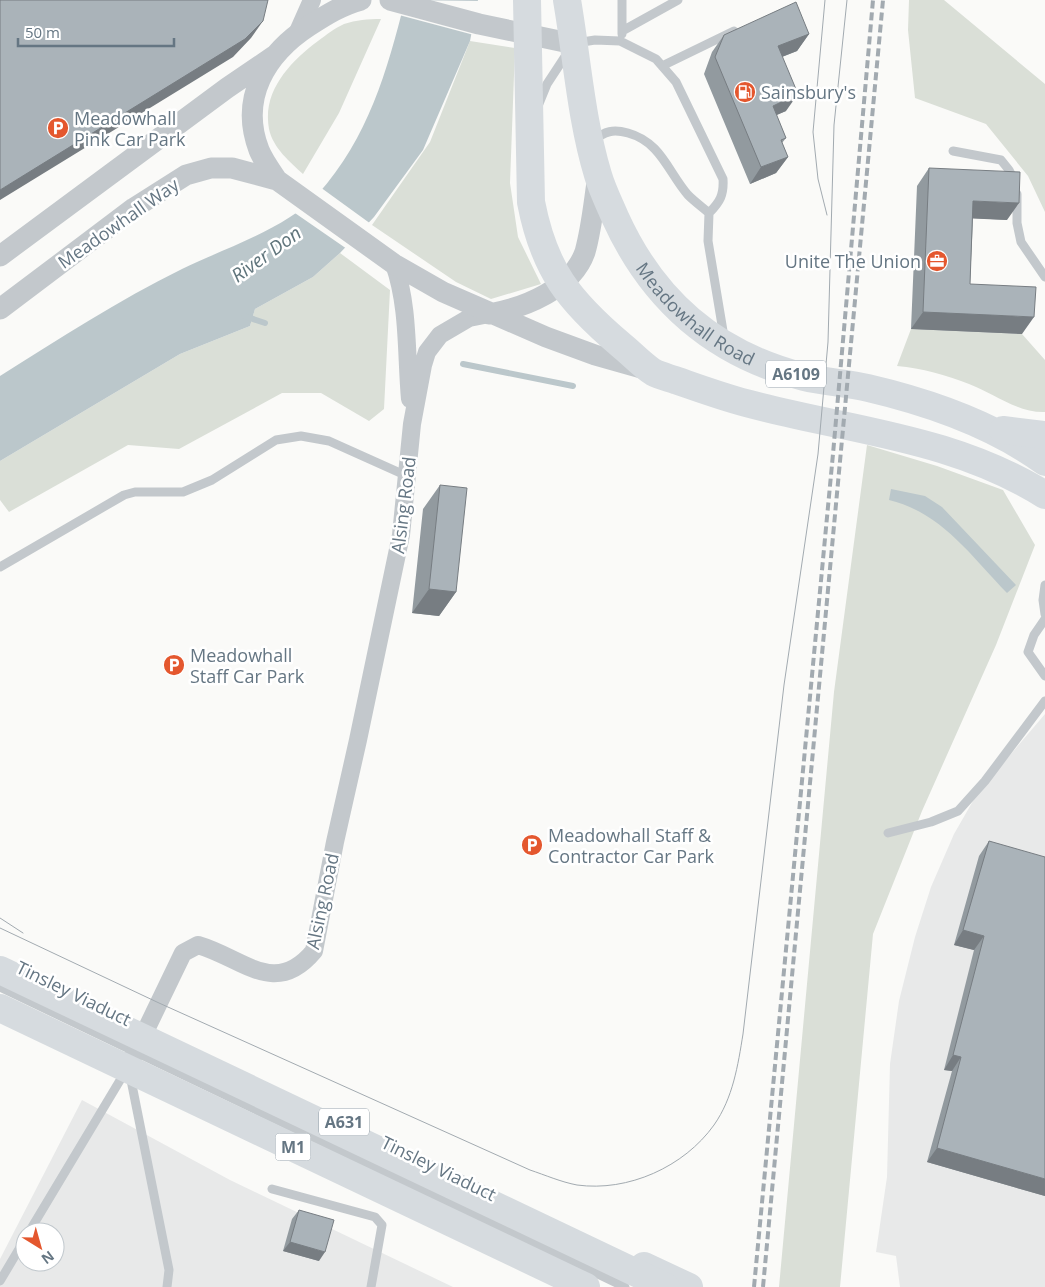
<svg xmlns="http://www.w3.org/2000/svg" width="1045" height="1287" font-family="'Open Sans',sans-serif">
<style>
.built{fill:#e8e9e9;fill-rule:evenodd}
.green{fill:#dadfd7}
.water{fill:#bbc7cb}
.pier{fill:#fafaf8}
.lines{fill:none;stroke-linecap:round;stroke-linejoin:round}
.stream{stroke:#bbc7cb;stroke-width:6}
.service{stroke:#c3c8cc;stroke-width:9}
.minor{stroke:#c3c8cc;stroke-width:18}
.tertiary{stroke:#c3c8cc;stroke-width:21}
.primary{stroke:#d6dbdf;stroke-width:28}
.trunk{stroke:#d6dbdf;stroke-width:28}
.motorway{stroke:#d6dbdf;stroke-width:28}
.tram{stroke:#a2aab0;stroke-width:1}
.rail{stroke:#a2aab0;stroke-width:4;stroke-dasharray:8 4;stroke-linecap:butt}
.wall{fill:#929a9f}
.shaded-wall{fill:#777d82}
.building{fill:#aab3b9;stroke:#777d82}
.labels{text-anchor:middle;dominant-baseline:central;stroke-width:5;stroke-linejoin:round;paint-order:stroke}
.shield{fill:#fff;stroke:#939fa8;stroke-width:1}
.shield-label{font-size:16px;font-weight:bold;fill:#657683}
.poi-label{font-size:18px;fill:#657683;stroke:#fff;text-anchor:start}
.street-label{font-size:18px;fill:#657683;stroke:#fff}
.water-label{font-size:19px;font-style:italic;fill:#60757c;stroke:#fff}
</style>
<rect width="100%" height="100%" fill="#fafaf8"/>
<path class="built" d="M1045,714V1287H900L896,1256L876,1252L887,1177L890,1064L899,1001L915,937L931,887L954,834L977,794Z
M82,1100L230,1180L453,1287H0V1259ZM25,1232H55V1262H25Z"/>
<path class="green" d="M909,0H944L1045,84V212L1028,176L986,124L915,98L908,30Z
M381,19L339,113L303,174C290,162 273,148 269,129C262,91 290,62 318,41C326,35 335,28 344,24C356,20 368,19 381,19Z
M470,41L515,48L510,183L518,237L541,284L491,299L456,282L372,225L430,142Z
M340,253L390,290L384,409L369,421L321,393H282L179,449L128,445L9,512L0,500V461L180,354L250,326L255,309L313,277Z
M911,329L1022,334L1045,360V412C1018,413 993,393 969,384C946,375 922,368 897,366Z
M867,445L937,466L1003,490L1035,545L996,645L922,811L873,934L840,1287H779L834,692Z"/>
<path class="water" d="M405,0H478L470,41L423,150L374,217L340,253L313,277L255,309L250,326L180,354L0,461V376C59,339 119,300 182,269C225,248 286,229 318,194C368,138 387,72 405,0Z
M891,489L925,496L942,507L1016,585L1007,593C970,555 942,513 889,500Z"/>
<path class="pier" d="M403,0L481,1L474,35L399,15Z
M320,187L371,224L347,249L292,211Z"/>
<g class="lines">
<path class="stream" d="M244,316L265,323
M463,364L573,386"/>
<path class="service" d="M622,0V34
M624,30L678,0
M576,43L595,40L620,41L656,59L676,82L723,179C724,195 720,202 709,213L708,241L724,337
M662,66L734,31
M538,106L547,84L568,52
M593,141C605,131 613,129 628,133C661,142 668,172 688,195C694,201 702,207 709,213
M953,151L1001,160L1009,170L1015,182
M1017,194V223L1021,242L1045,277
M0,567L124,495L135,492H183L212,480L276,440L301,436L329,441L407,476
M1045,585L1043,600L1045,614
M1045,619L1034,635L1028,652L1045,676
M888,833L931,822L958,811L985,781L1045,701
M0,987L625,1287
M130,1075L169,1270L167,1287
M272,1189L375,1217L382,1225L371,1287
M29,1232L125,1072
M0,1281L25,1239"/>
<path class="minor" d="M297,34L312,0
M394,264C409,306 406,355 410,399
M128,1067L183,953L198,945C243,958 275,998 314,951L335,842L358,740L401,535L412,424L423,365L427,352L440,335L469,318L489,314"/>
<path class="tertiary" d="M390,0L479,24L574,44
M277,180C271,171 263,160 259,150C239,98 266,54 309,26C326,15 342,5 361,0
M0,256L227,88L274,56
M0,309L134,208L186,175L211,168H232L277,180L394,264L443,292L546,337L595,355L648,370
M489,314C524,308 572,289 585,252C592,227 594,201 598,176"/>
<g class="primary">
<path d="M527,0L531,202C544,270 569,301 621,345C631,353 642,365 653,372C660,376 670,378 678,381C701,389 723,397 746,403C850,431 952,437 1045,495"/>
<path id="s1" d="M567,0C577,58 581,119 598,175C602,189 609,203 615,217C653,301 714,354 804,377C825,382 847,383 868,388C928,402 994,425 1045,462"/>
<path d="M1003,430L1045,435"/>
</g>
<path class="trunk" d="M644,1266L689,1287"/>
<path class="motorway" d="M0,970L666,1287
M0,1008L586,1287"/>
<path class="tram" d="M825,0L813,132L818,179L827,215
M0,918L23,933
M0,928L159,1003L530,1170C545,1175 561,1182 577,1185C628,1192 684,1167 714,1125C733,1098 738,1065 743,1034L784,685L818,454L828,342L834,125L847,0"/>
<path class="rail" d="M754,1287L833,454L873,0
M763,1287L883,0"/>
</g>
<path class="wall" d="M809,34L797,51L782,57L786,111L776,115L786,138L782,143L788,157L776,173L750,184L704,74L712,52L724,35Z
M929,168L1007,220L973,218L970,284L1022,334L911,329L917,186Z
M440,485L456,592L439,616L412,613L423,509Z
M989,841L1045,1196L927,1162L952,1071L944,1070L974,950L954,945L979,856Z
M299,1210L319,1261L283,1251L292,1219Z"/>
<path class="shaded-wall" d="M263,21L251,38L233,57L0,200V190Z
M809,34L797,51L766,63L778,46Z
M798,94L786,111L761,122L773,106Z
M788,157L776,173L750,184L761,167Z
M973,201L1019,203L1007,220L961,218Z
M923,312L1034,317L1022,334L911,329Z
M429,589L456,592L439,616L412,613Z
M963,930L984,936L974,950L954,945Z
M953,1055L961,1057L952,1071L944,1070Z
M937,1148L1045,1179V1196L927,1162Z
M290,1242L325,1252L319,1261L283,1251Z"/>
<path class="building" d="M0,0H268L263,21L245,39L0,190Z
M796,2L809,34L778,46L798,94L773,106L786,138L781,140L788,157L761,167L715,57L724,35Z
M929,168L1020,172L1019,203L973,201L970,284L1036,287L1034,317L923,312Z
M440,485L467,488L456,592L429,589Z
M989,841L1045,857V1179L937,1148L961,1057L953,1055L984,936L963,930Z
M299,1210L334,1220L325,1252L290,1242Z"/>
<defs>
<g id="fuel-disc" transform="scale(1.125)"><circle r="9.5" fill="#e4572e" stroke="#fff"/><path d="M-5.5-6h7V0h2V4h1.3V-2.5L3-4.5l.8-.8L6-3V5H2.5V1h-1V6h-7ZM-4.2-4.7v3.2H.2V-4.7Z" fill="#fff"/></g>
<g id="parking-disc" transform="scale(1.125)"><circle r="9.5" fill="#e4572e" stroke="#fff"/><path d="M-3.5-5.5H1a3.5 3.5 0 0 1 0 7H-1V5.5H-3.5ZM-1-3.4V-.6H.8a1.4 1.4 0 0 0 0-2.8Z" fill="#fff"/></g>
<g id="office-disc" transform="scale(1.125)"><circle r="9.5" fill="#e4572e" stroke="#fff"/><path d="M-6-3h4V-5.5h4V-3h4V5H-6ZM-1-4.5V-3h2v-1.5ZM-6 0V1H6V0Z" fill="#fff"/></g>
</defs>
<g fill-rule="evenodd">
<use href="#fuel-disc" x="745" y="92"/>
<use href="#parking-disc" x="58" y="128"/>
<use href="#office-disc" x="937" y="261"/>
<use href="#parking-disc" x="174" y="665"/>
<use href="#parking-disc" x="532" y="845"/>
</g>
<g class="labels">
<g class="shield">
<rect x="766" y="360.5" width="60" height="27" rx="4"/>
<rect x="319" y="1108.5" width="50" height="27" rx="4"/>
<rect x="275.5" y="1133.5" width="35" height="27" rx="4"/>
</g>
<g class="shield-label">
<text x="796" y="374">A6109</text>
<text x="344" y="1122">A631</text>
<text x="293" y="1147">M1</text>
</g>
<g class="poi-label">
<text x="761" y="92">Sainsbury's</text>
<text x="74" y="118">Meadowhall<tspan x="74" dy="21">Pink Car Park</tspan></text>
<text x="921" y="261" text-anchor="end">Unite The Union</text>
<text x="190" y="655">Meadowhall<tspan x="190" dy="21">Staff Car Park</tspan></text>
<text x="548" y="835">Meadowhall Staff &amp;<tspan x="548" dy="21">Contractor Car Park</tspan></text>
</g>
<g class="street-label">
<text transform="translate(118 223) rotate(-35)">Meadowhall Way</text>
<text stroke="none"><textPath href="#s1" startOffset="352">Meadowhall Road</textPath></text>
<text transform="translate(403 505) rotate(-83)">Alsing Road</text>
<text transform="translate(322 901) rotate(-78)">Alsing Road</text>
<text transform="translate(74 993) rotate(26)">Tinsley Viaduct</text>
<text transform="translate(439 1168) rotate(26)">Tinsley Viaduct</text>
</g>
<g class="water-label">
<text transform="translate(266 254) rotate(-36)">River Don</text>
</g>
</g>
<g transform="translate(40 1247) rotate(143)"><circle r="24" fill="#ffffff" stroke="#c1c8cd"/>
<path d="M0-4L9 19L0 12L-9 19Z" fill="#e4572e"/>
<text y="-8" font-size="14" font-weight="bold" text-anchor="middle" fill="#657683">N</text>
</g>
<path d="M18 38v8h156v-8" fill="none" stroke="#657683" stroke-width="2.5"/>
<text x="25" y="38" font-size="15" fill="#657683" stroke="#ffffff" stroke-width="4" paint-order="stroke">50 m</text>
</svg>
